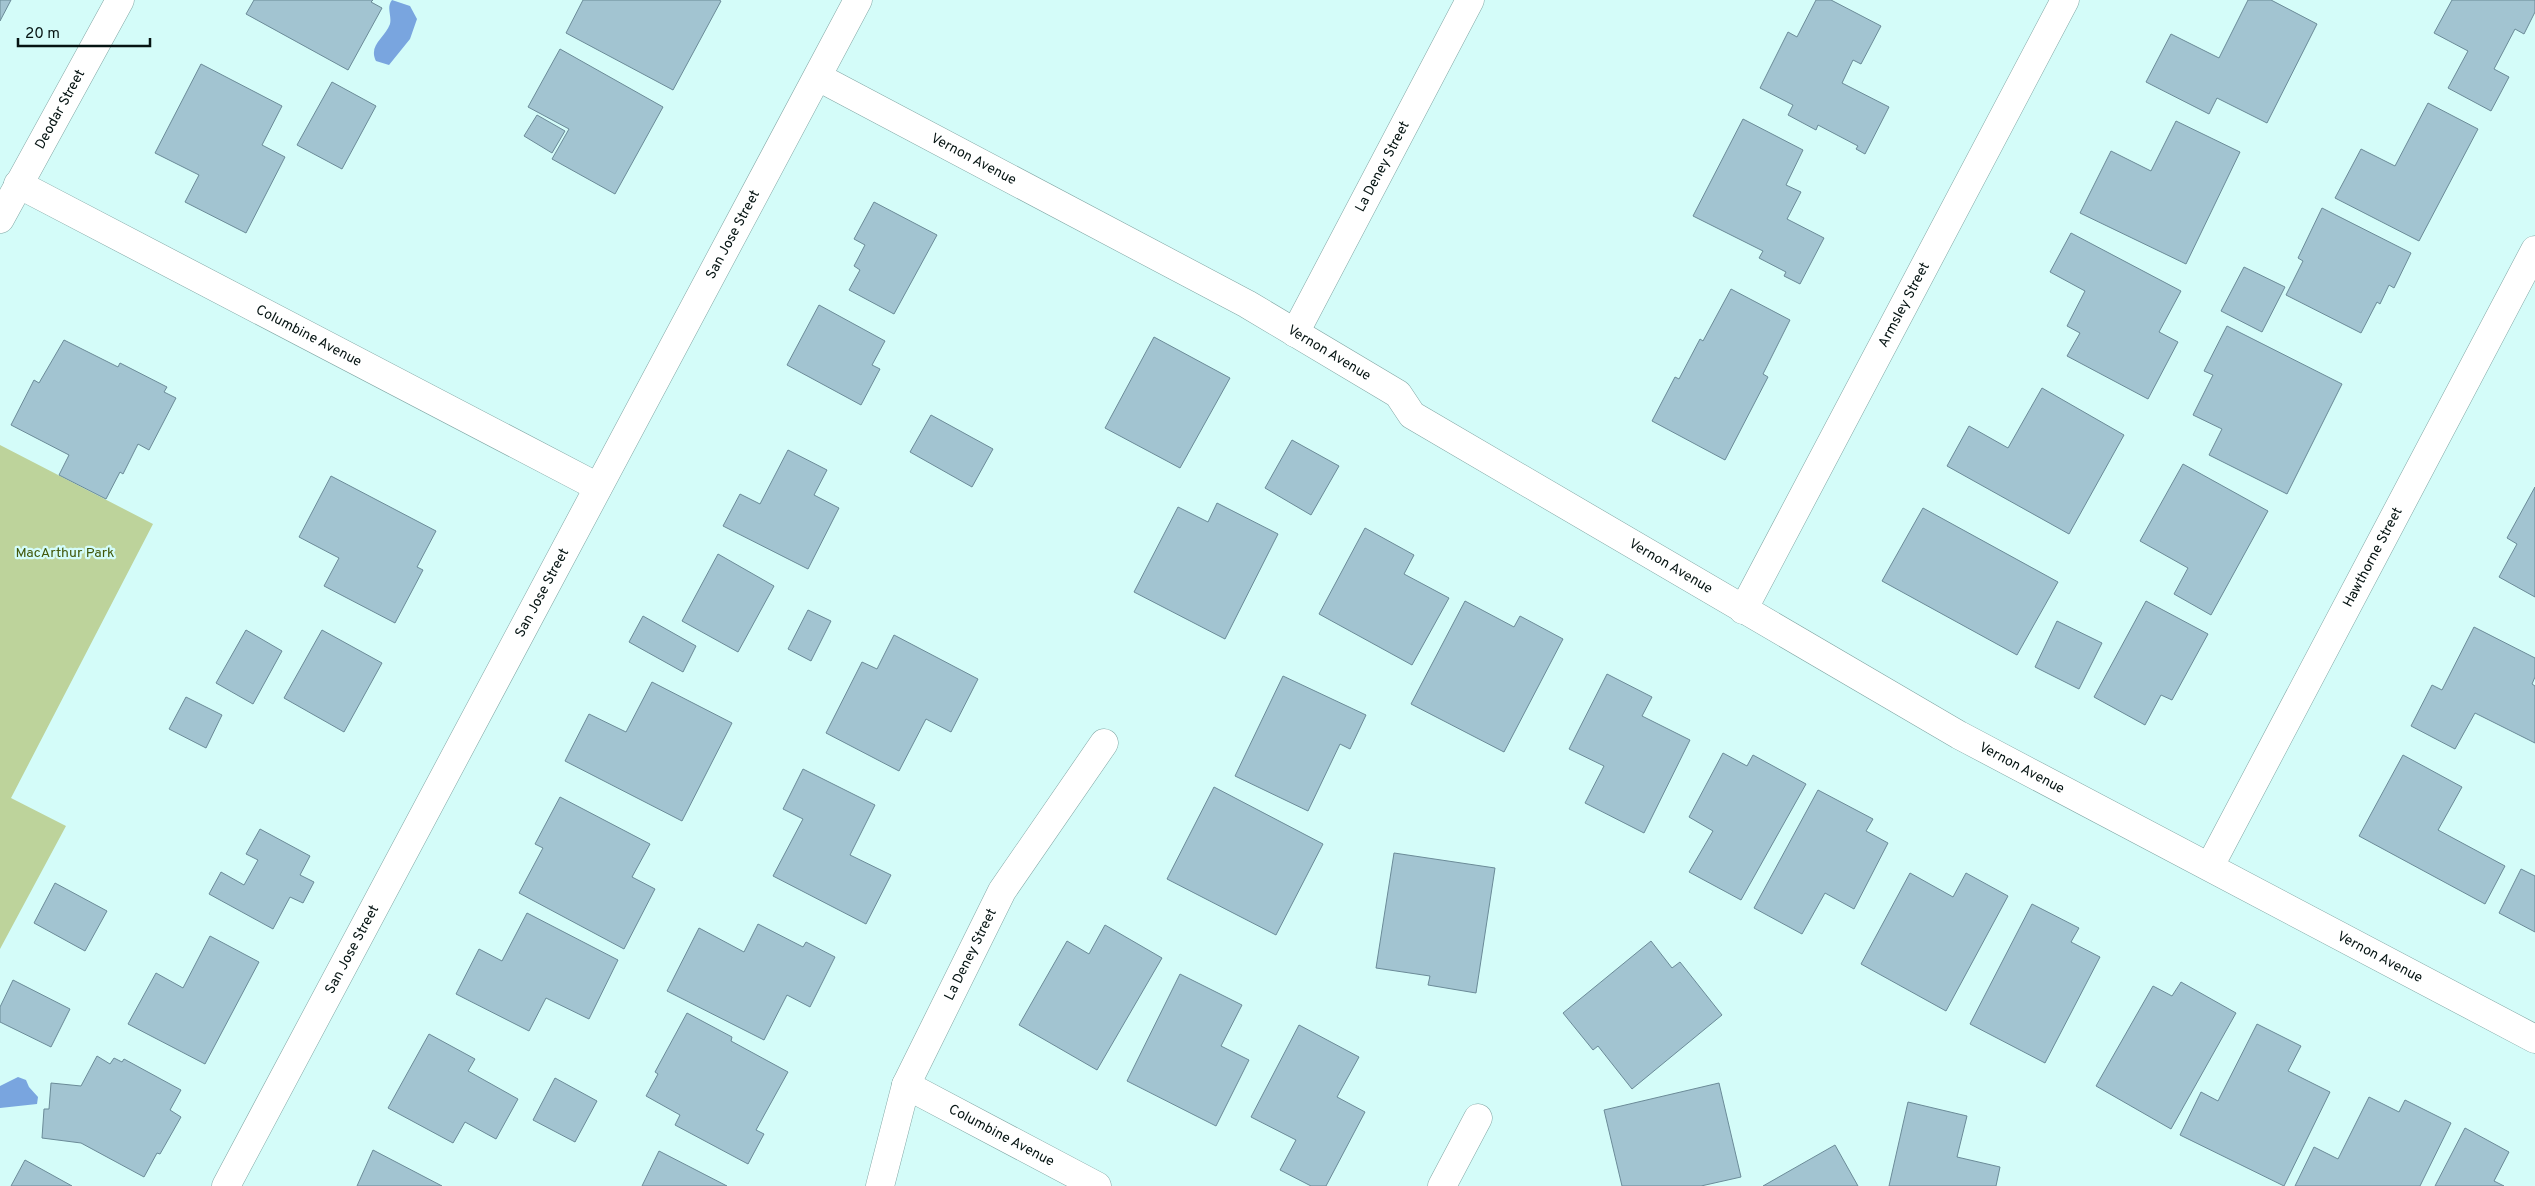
<svg xmlns="http://www.w3.org/2000/svg" width="2535" height="1186" font-family="Overpass,sans-serif">
<style>
.green{fill:#bdd39b}
.water{fill:#79a5df}
.building{fill:#a2c4d1;stroke:#6b8b98}
.lines{fill:none;stroke-linecap:round;stroke-linejoin:round}
.street-casing{stroke:#81a6a4;stroke-width:29}
.street{stroke:#fff;stroke-width:28}
.labels{text-anchor:middle;dominant-baseline:central;stroke-width:4.5;stroke-linejoin:round;paint-order:stroke}
.street-label{font-size:14px;fill:#061413;stroke:#d4fcf9}
.park-label{font-size:14px;fill:#41580a;stroke:#d4fcf9}
</style>
<rect width="100%" height="100%" fill="#d4fcf9"/>
<path class="green" d="M0,445L153,524L11,798L66,826L0,949Z"/>
<path class="water" d="M392,0L410,6L417,19L410,39L389,65L376,61C368,45 385,38 390,24C392,15 386,8 392,0Z
M18,1077L26,1080L29,1087L38,1097L37,1104L0,1108V1086Z"/>
<path class="building" d="M0,0H11L0,21Z
M254,0H373L371,2L382,8L348,70L246,14Z
M583,0H719L721,1L673,90L566,33Z
M1816,0H1831L1881,26L1861,64L1853,60L1842,83L1889,107L1865,154L1856,149L1858,146L1818,125L1816,130L1788,115L1793,105L1760,88L1788,32L1797,37Z
M2248,0H2271L2317,24L2267,123L2217,98L2209,114L2146,82L2171,34L2219,58Z
M2452,0H2535V12L2524,34L2515,29L2494,69L2509,77L2491,111L2448,88L2468,51L2434,33Z
M560,49L663,107L615,194L552,159L569,129L528,107Z
M201,64L282,106L262,145L285,157L246,233L185,202L199,175L155,153Z
M332,82L376,106L342,169L297,145Z
M2428,103L2478,129L2419,241L2335,198L2361,149L2395,166Z
M537,115L565,131L552,153L524,136Z
M1743,119L1803,150L1786,185L1801,192L1787,219L1824,238L1800,284L1784,276L1786,272L1759,258L1763,251L1693,216Z
M2176,121L2240,152L2186,264L2080,213L2111,151L2151,171Z
M874,202L937,235L894,314L849,290L860,270L854,266L865,245L854,239Z
M2322,208L2411,253L2394,288L2389,285L2380,304L2377,302L2361,333L2286,295L2303,261L2298,258Z
M2071,233L2181,291L2159,332L2178,342L2148,399L2067,356L2080,333L2067,326L2085,291L2050,272Z
M2244,267L2285,287L2262,332L2221,311Z
M1731,289L1790,320L1763,374L1768,377L1725,460L1652,421L1675,377L1679,379L1700,339L1703,341Z
M819,305L885,341L872,365L880,369L861,405L787,365Z
M2227,326L2342,384L2287,494L2209,455L2222,429L2193,415L2213,375L2204,371Z
M1154,337L1230,378L1180,468L1105,428Z
M64,340L118,367L120,363L167,387L164,392L176,398L149,450L138,444L123,474L120,472L106,499L59,475L69,455L11,425L34,380L39,383Z
M2042,388L2124,435L2069,534L1947,466L1969,426L2008,448Z
M931,415L993,449L972,487L910,452Z
M1292,440L1339,466L1311,515L1265,488Z
M788,450L827,470L814,495L839,508L808,569L723,526L740,494L760,504Z
M2183,464L2268,511L2211,615L2174,594L2188,568L2140,541Z
M331,476L436,531L417,567L423,570L395,623L324,586L339,558L299,537Z
M2535,487V597L2499,577L2517,544L2507,538Z
M1217,503L1278,534L1225,639L1134,592L1178,507L1208,522Z
M1923,508L2058,582L2017,655L1882,581Z
M1365,528L1414,555L1404,574L1449,598L1412,665L1319,614Z
M718,554L774,586L738,652L682,621Z
M1465,601L1514,627L1520,616L1563,639L1504,752L1411,704Z
M2146,601L2208,634L2172,700L2161,695L2145,725L2094,697Z
M808,610L831,621L811,661L788,649Z
M643,616L696,646L683,672L629,642Z
M2057,621L2102,643L2079,689L2035,667Z
M2474,627L2535,658V677L2532,684L2535,686V743L2475,713L2455,749L2411,726L2432,685L2442,690Z
M246,630L282,651L253,704L216,683Z
M322,630L382,663L344,732L284,698Z
M894,635L978,679L951,732L926,719L899,771L826,733L862,662L877,669Z
M1607,674L1652,697L1642,716L1690,740L1644,833L1585,803L1604,766L1569,749Z
M1283,676L1366,715L1350,749L1340,744L1308,811L1235,776Z
M652,682L732,723L682,821L565,761L589,714L626,732Z
M186,697L222,715L206,748L169,729Z
M1723,753L1747,766L1753,755L1806,784L1741,900L1689,872L1713,831L1689,817Z
M2403,755L2462,787L2438,830L2505,866L2485,904L2359,836Z
M803,769L875,805L850,855L891,875L866,924L773,876L803,819L783,809Z
M1214,787L1323,844L1276,935L1167,879Z
M1818,790L1873,819L1866,831L1888,843L1854,909L1825,893L1802,934L1754,908Z
M560,797L650,844L632,877L655,889L624,949L519,893L543,848L535,844Z
M260,829L310,856L300,875L314,882L303,903L290,897L273,929L209,894L221,872L244,885L258,860L246,854Z
M1394,853L1495,868L1476,993L1428,985L1430,976L1376,968Z
M2521,869L2535,876V932L2499,913Z
M1910,873L1953,897L1966,873L2008,896L1946,1011L1861,964Z
M55,883L107,911L85,951L34,923Z
M2032,904L2079,928L2071,942L2100,957L2045,1063L1970,1024Z
M527,913L618,960L589,1019L546,998L529,1031L456,994L479,949L502,961Z
M758,924L803,947L806,942L835,957L810,1007L787,995L764,1040L667,991L699,928L744,952Z
M1105,925L1162,958L1097,1070L1019,1025L1067,941L1089,954Z
M210,936L259,962L205,1064L128,1024L156,973L183,988Z
M1651,941L1672,968L1680,962L1722,1015L1632,1089L1598,1046L1593,1050L1563,1013Z
M1180,974L1242,1005L1221,1046L1249,1060L1216,1126L1127,1081Z
M13,980L70,1009L51,1047L0,1022V1007Z
M2181,982L2236,1013L2171,1129L2096,1086L2153,986L2172,996Z
M687,1013L732,1037L731,1041L788,1072L756,1130L764,1134L748,1164L675,1125L680,1115L646,1096L658,1074L655,1072Z
M2257,1024L2301,1046L2288,1071L2330,1092L2284,1186L2180,1135L2201,1092L2218,1101Z
M1299,1025L1359,1057L1337,1097L1365,1112L1326,1186H1311L1280,1170L1296,1140L1251,1117Z
M429,1034L475,1059L468,1071L518,1099L496,1139L465,1122L453,1143L388,1108Z
M97,1056L110,1064L114,1058L122,1062L124,1059L181,1090L170,1110L181,1117L160,1154L157,1153L144,1177L81,1143L42,1138L44,1109H49L51,1083L81,1086Z
M555,1078L597,1101L575,1142L533,1120Z
M1719,1083L1741,1177L1701,1186H1622L1604,1110Z
M2369,1097L2399,1112L2405,1100L2451,1123L2420,1186H2295L2314,1147L2338,1159Z
M1908,1102L1967,1116L1957,1157L2000,1167L1996,1186H1889Z
M2465,1128L2509,1152L2494,1181L2504,1186H2435Z
M1835,1145L1858,1186H1763Z
M373,1150L442,1186H357Z
M659,1151L727,1186H642Z
M25,1160L72,1186H11Z"/>
<g class="lines">
<g class="street-casing">
<g id="street">
<path id="s1" d="M818,77L1247,304L1398,394L1412,415L1959,735L2535,1039"/>
<path id="s2" d="M18,184L598,487"/>
<path id="s3" d="M0,219L120,0"/>
<path id="s4" d="M1295,333L1470,0"/>
<path id="s5" d="M1743,610L2065,0"/>
<path id="s6" d="M2210,866L2535,250"/>
<path id="s7" d="M906,1085L1097,1186"/>
<path id="s8" d="M226,1186L858,0"/>
<path id="s9" d="M880,1186L906,1085L1002,891L1104,743"/>
<path d="M1442,1186L1478,1118"/>
</g>
</g>
<use href="#street" class="street"/>
</g>
<g class="labels">
<g class="street-label">
<text stroke="none"><textPath href="#s3" startOffset="125">Deodar Street</textPath></text>
<text stroke="none"><textPath href="#s1" startOffset="176">Vernon Avenue</textPath></text>
<text stroke="none"><textPath href="#s4" startOffset="188">La Deney Street</textPath></text>
<text stroke="none"><textPath href="#s8" startOffset="1078">San Jose Street</textPath></text>
<text stroke="none"><textPath href="#s5" startOffset="345">Armsley Street</textPath></text>
<text stroke="none"><textPath href="#s2" startOffset="328">Columbine Avenue</textPath></text>
<text stroke="none"><textPath href="#s1" startOffset="581">Vernon Avenue</textPath></text>
<text stroke="none"><textPath href="#s6" startOffset="349">Hawthorne Street</textPath></text>
<text stroke="none"><textPath href="#s1" startOffset="986">Vernon Avenue</textPath></text>
<text stroke="none"><textPath href="#s8" startOffset="672">San Jose Street</textPath></text>
<text stroke="none"><textPath href="#s1" startOffset="1391">Vernon Avenue</textPath></text>
<text stroke="none"><textPath href="#s8" startOffset="268">San Jose Street</textPath></text>
<text stroke="none"><textPath href="#s9" startOffset="250">La Deney Street</textPath></text>
<text stroke="none"><textPath href="#s1" startOffset="1796">Vernon Avenue</textPath></text>
<text stroke="none"><textPath href="#s7" startOffset="108">Columbine Avenue</textPath></text>
</g>
<g class="park-label">
<text x="65" y="553">MacArthur Park</text>
</g>
</g>
<path d="M18 38v8h132v-8" fill="none" stroke="#061413" stroke-width="2.5"/>
<text x="25" y="38" font-size="15" fill="#061413" stroke="#d4fcf9" stroke-width="4" paint-order="stroke">20 m</text>
</svg>
